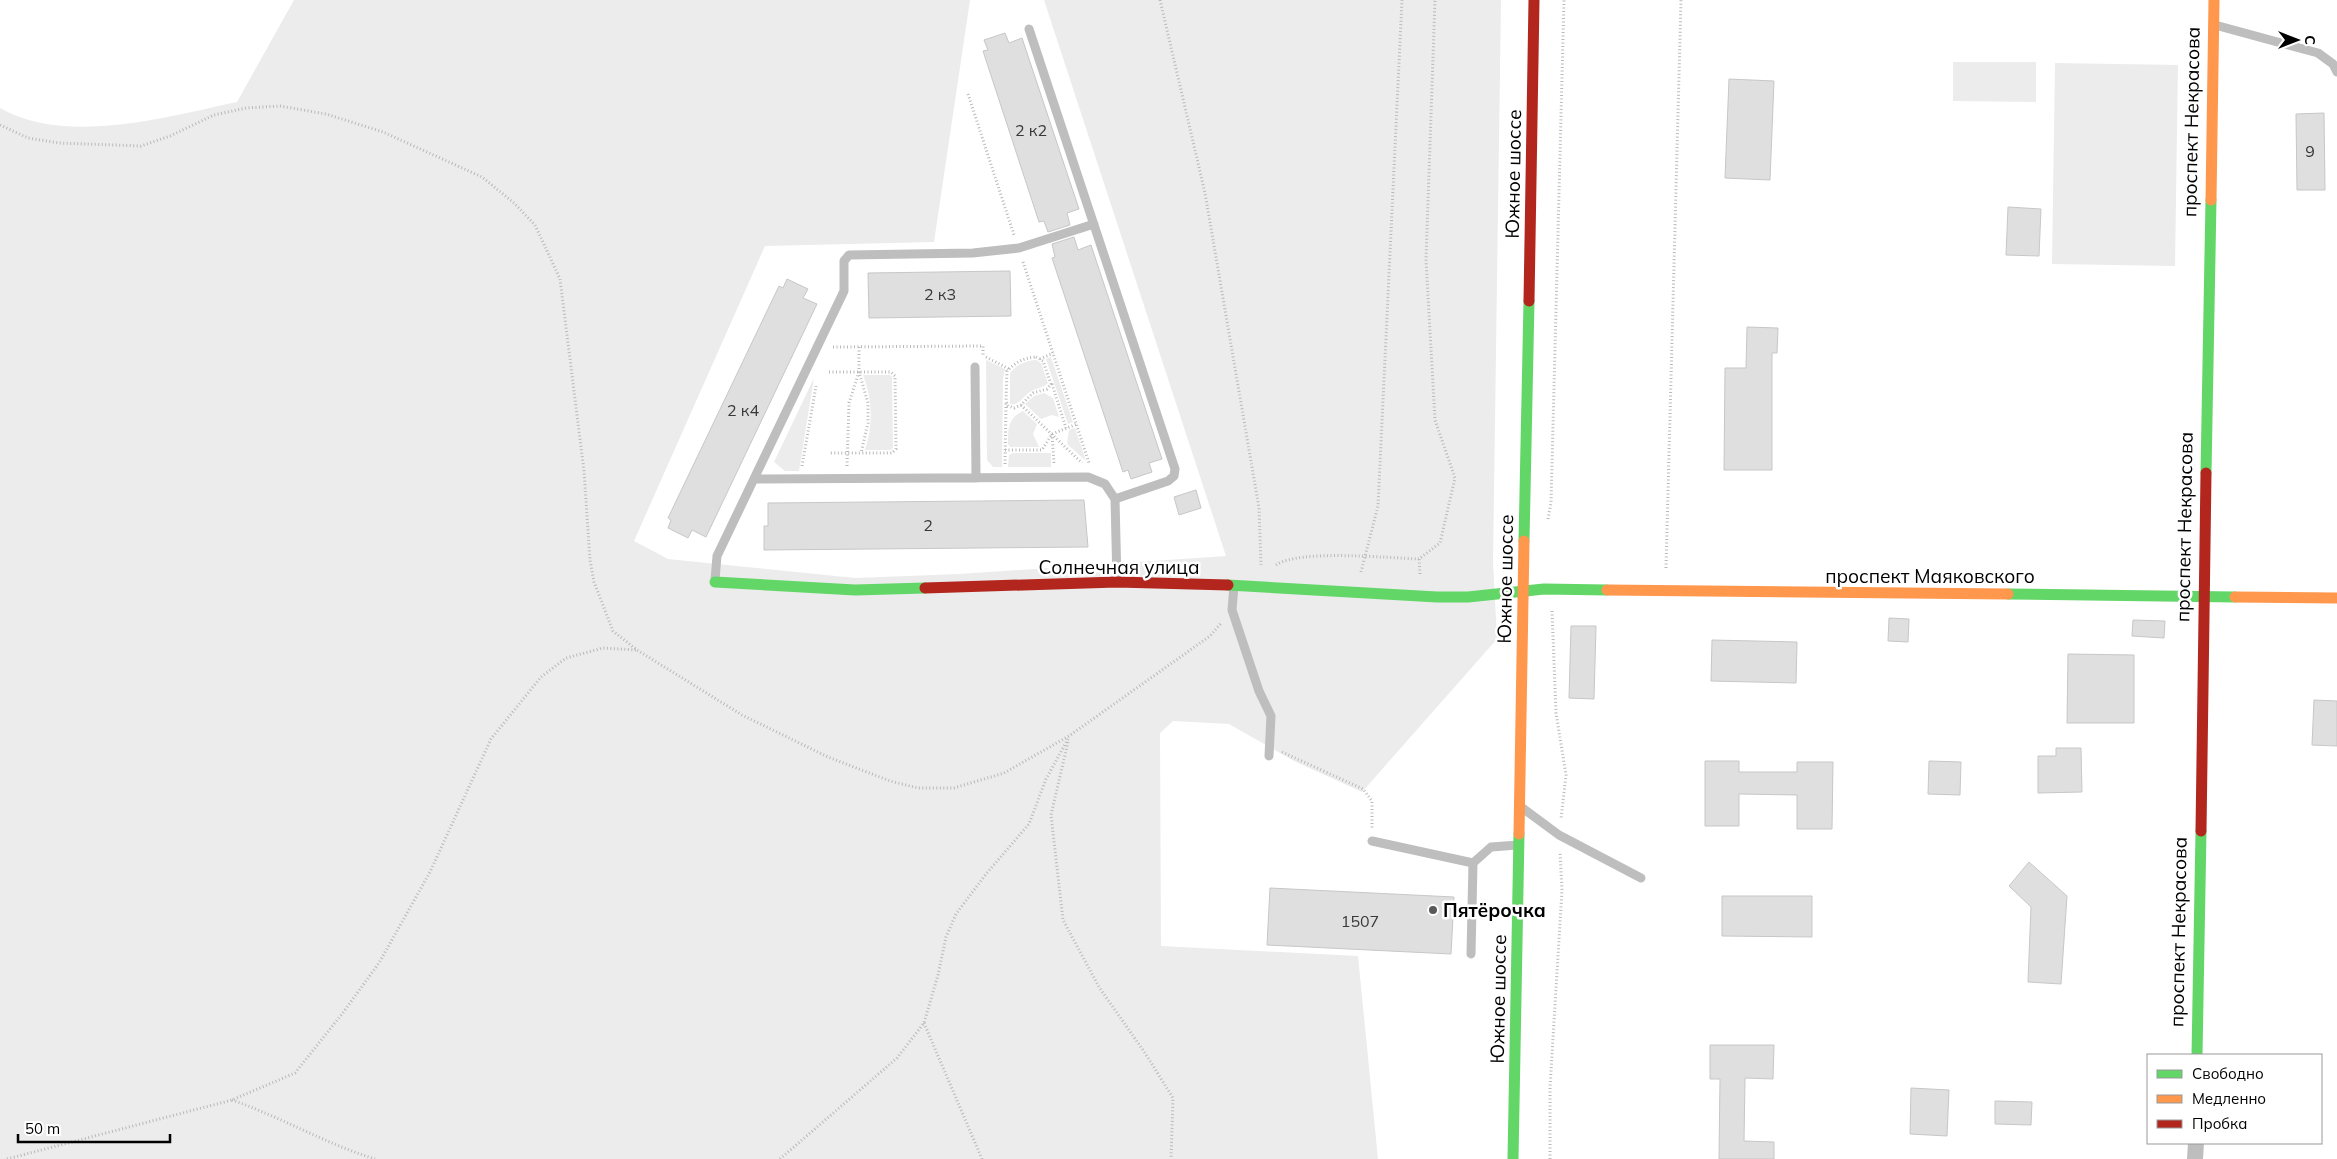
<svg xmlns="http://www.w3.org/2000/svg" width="2337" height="1159" font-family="Mulish,sans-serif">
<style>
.green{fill:#ececec}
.building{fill:#dfdfdf;stroke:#c7c7c7}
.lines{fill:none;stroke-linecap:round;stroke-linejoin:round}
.path{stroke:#b9b9b9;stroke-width:3;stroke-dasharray:1 2.5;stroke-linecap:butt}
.lane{stroke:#bebebe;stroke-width:9}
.street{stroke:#bebebe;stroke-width:16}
.fast{stroke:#63d668;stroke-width:11}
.slow{stroke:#ff974d;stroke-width:11}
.jam{stroke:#b3261e;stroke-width:11}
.poi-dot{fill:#595959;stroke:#fff;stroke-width:2}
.labels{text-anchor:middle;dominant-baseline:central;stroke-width:5;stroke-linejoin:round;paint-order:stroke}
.number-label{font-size:16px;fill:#383838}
.street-label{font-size:19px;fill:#000;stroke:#fff}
.poi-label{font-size:19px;font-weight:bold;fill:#000;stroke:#fff;text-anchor:start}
</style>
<rect width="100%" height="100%" fill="#fff"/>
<path class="green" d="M294,0H970L934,242L765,246L634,541L668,559L855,578L959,574L1226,556L1044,0H1501L1493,562L1497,639L1362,792L1296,762L1229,724L1173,721L1160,733L1161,946L1358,956L1378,1159H0V108C66,146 166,117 237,102Z
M1953,62H2036V102L1953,101Z
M2055,63L2178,65L2175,266L2052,264Z
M1051,357L1073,422L1068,424L1046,359Z
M986,360L1005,369L1003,379L1002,467H993L987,460Z
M1036,360L1041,363L1048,383C1043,388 1036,388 1030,392C1023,396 1019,406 1010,404V373C1018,364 1024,361 1036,360Z
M863,375H890L892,377L893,448L891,450H865C873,425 873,400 863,375Z
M814,378L799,471H785L774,462Z
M1044,393L1053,398L1059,417L1052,415L1041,419L1025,404L1034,396Z
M1023,411L1037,424L1033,434L1039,447H1010L1008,444C1008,429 1008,418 1023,411Z
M1075,428L1086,461L1067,444L1069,430Z
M1013,453H1051V467H1008L1009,455Z"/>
<path class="building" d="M1005,33L1009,43L1022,38L1079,209L1067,213L1070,225L1048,232L1044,221L1039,222L983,51L988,50L984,40Z
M1729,79L1774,81L1770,180L1725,178Z
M2324,113L2325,190H2297L2296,114Z
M2008,207L2041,209L2039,256L2006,255Z
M1074,237L1078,250L1091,245L1162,459L1149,463L1152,472L1131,479L1128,470L1123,472L1052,258L1055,257L1052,244Z
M1010,271L1011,316L869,318L868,273Z
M787,279L808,289L803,298L817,304L706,537L692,530L688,538L668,528L671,520L668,518L779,286L783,288Z
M1747,327L1778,328L1777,353H1772V470H1724L1725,368H1746Z
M1196,490L1201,508L1179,515L1174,497Z
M1084,500L1088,547L764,550V526H768V503Z
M1889,618L1909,619L1908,642L1888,641Z
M2133,620L2165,621L2164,638L2132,636Z
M1571,626H1596L1594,699L1569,698Z
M1712,640L1797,642L1796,683L1711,681Z
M2068,654L2134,655V723H2067Z
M2314,700L2337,701V746L2312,745Z
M2056,748H2081L2082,792L2038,793V756H2056Z
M1705,761H1739V772H1797V762H1833L1832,829H1797V795L1739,794V826H1705Z
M1929,761L1961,762L1960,795L1928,794Z
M2029,862L2067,896L2061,984L2028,982L2031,907L2009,886Z
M1270,888L1454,897L1451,954L1267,945Z
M1722,896H1812V937L1722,936Z
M1710,1045H1774L1773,1079L1745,1078L1744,1141L1774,1142V1159H1719L1720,1079H1710Z
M1911,1088L1949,1090L1947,1136L1910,1134Z
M1995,1101L2032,1102L2031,1125L1995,1124Z"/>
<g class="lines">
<path class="path" d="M1160,0L1205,193L1259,508L1261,565
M968,94L1014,235
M0,125L28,138L59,143L141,146L170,136L214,115L246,108L280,106L326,114L383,132L482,177L514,203L535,225L560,279L584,471L590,560L594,582L613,631L637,650L742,715L828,757L890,781L918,788H954L1004,773L1069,736L1210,636L1222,622
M1023,262L1089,463
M833,347L983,346V355
M859,347V372L868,403V423L861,453
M986,357L1009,369
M1036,357L1043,361L1051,384L1047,389L1033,393L1021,405L1014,408L1008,406L1006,401L1007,371C1016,362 1023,358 1036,357Z
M1040,359L1053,353
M829,372H891L895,376L896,449L892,453H830
M1052,384L1066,428
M1021,405L1082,463
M1052,434L1054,463
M1005,450H1042L1052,434L1077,424
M1005,464L1006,403
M802,466L816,386
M847,466L849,403L859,372
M1548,519L1551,503L1564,0
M1276,565C1299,549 1388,558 1419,559
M1666,568L1681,0
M1361,572L1378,506L1402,0
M1420,574L1419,559L1440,543L1455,478L1435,420L1426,260L1435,0
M1552,611L1556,713L1566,775L1561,819
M1068,742L1051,815L1063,920L1099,987L1145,1053L1173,1098L1171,1159
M1282,752L1363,789L1372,801V828
M924,1023L982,1159
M232,1100C281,1117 326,1144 375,1159
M7,1159L232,1100L295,1073L342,1014L379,963L430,872L491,739L541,677L566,658L603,648L636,650
M780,1159L897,1058L924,1023L938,975L946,937L956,914L986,874L1029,824L1046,779L1069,737
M1550,1159V1088L1562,890L1560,852"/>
<path class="lane" d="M2215,25L2318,53L2333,64L2337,72
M1029,29L1175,469L1174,476L1168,481L1115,499
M975,367L976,478
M754,479L1088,477L1105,484L1115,499L1117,582
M715,580L717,556L844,291V261L849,255L973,253L1019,248L1094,224
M1234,586L1232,610L1259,691L1271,716L1269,756
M1521,807L1559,835L1641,878
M1372,841L1473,863
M1471,954L1473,863L1491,847L1518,845"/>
<path class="street" d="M2195,1159L2196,1143"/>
<path class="fast" d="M2206,473L2211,200
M1524,541L1529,301
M715,582L855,590L925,588
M1228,585L1437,597H1468L1544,589L1607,590
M2008,594L2235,597
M2197,1055L2201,831
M1513,1159L1519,834"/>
<path class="slow" d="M2211,200L2214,0
M1607,590L2008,594
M2235,597L2337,598
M1519,834L1524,541"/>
<path class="jam" d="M1529,301L1534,0
M925,588L1117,582L1228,585
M2201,831L2206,473"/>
</g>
<circle class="poi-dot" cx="1433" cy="910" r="5"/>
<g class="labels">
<g class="number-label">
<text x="1031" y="130">2 к2</text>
<text x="2310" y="151">9</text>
<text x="940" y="294">2 к3</text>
<text x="743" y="410">2 к4</text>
<text x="928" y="525">2</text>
<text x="1360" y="921">1507</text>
</g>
<g class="street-label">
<text transform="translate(2191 122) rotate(-89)">проспект Некрасова</text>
<text transform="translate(1513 174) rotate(-89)">Южное шоссе</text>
<text transform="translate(2184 527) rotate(-89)">проспект Некрасова</text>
<text x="1119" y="567">Солнечная улица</text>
<text x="1930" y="576">проспект Маяковского</text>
<text transform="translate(1505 579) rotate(-89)">Южное шоссе</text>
<text transform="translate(2178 932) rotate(-89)">проспект Некрасова</text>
<text transform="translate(1498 999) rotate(-89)">Южное шоссе</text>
</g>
<g class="poi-label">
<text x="1443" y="910">Пятёрочка</text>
</g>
</g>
<rect x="2147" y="1054" width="175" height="90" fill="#ffffff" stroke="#999999"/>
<rect x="2157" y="1070" width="25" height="8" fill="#63d668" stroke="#999999"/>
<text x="2192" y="1079" font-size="15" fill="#000000">Свободно</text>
<rect x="2157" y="1095" width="25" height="8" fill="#ff974d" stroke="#999999"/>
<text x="2192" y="1104" font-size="15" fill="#000000">Медленно</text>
<rect x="2157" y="1120" width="25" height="8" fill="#b3261e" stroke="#999999"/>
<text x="2192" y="1129" font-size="15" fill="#000000">Пробка</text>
<g transform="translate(2297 40) rotate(90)" stroke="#ffffff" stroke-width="4" paint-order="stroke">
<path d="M0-4L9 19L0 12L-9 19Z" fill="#000000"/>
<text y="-8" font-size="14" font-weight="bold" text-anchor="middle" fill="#000000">С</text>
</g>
<path d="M18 1134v8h152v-8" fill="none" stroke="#000000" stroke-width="2.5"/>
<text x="25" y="1134" font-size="15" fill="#000000" stroke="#ffffff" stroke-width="4" paint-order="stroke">50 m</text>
</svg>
